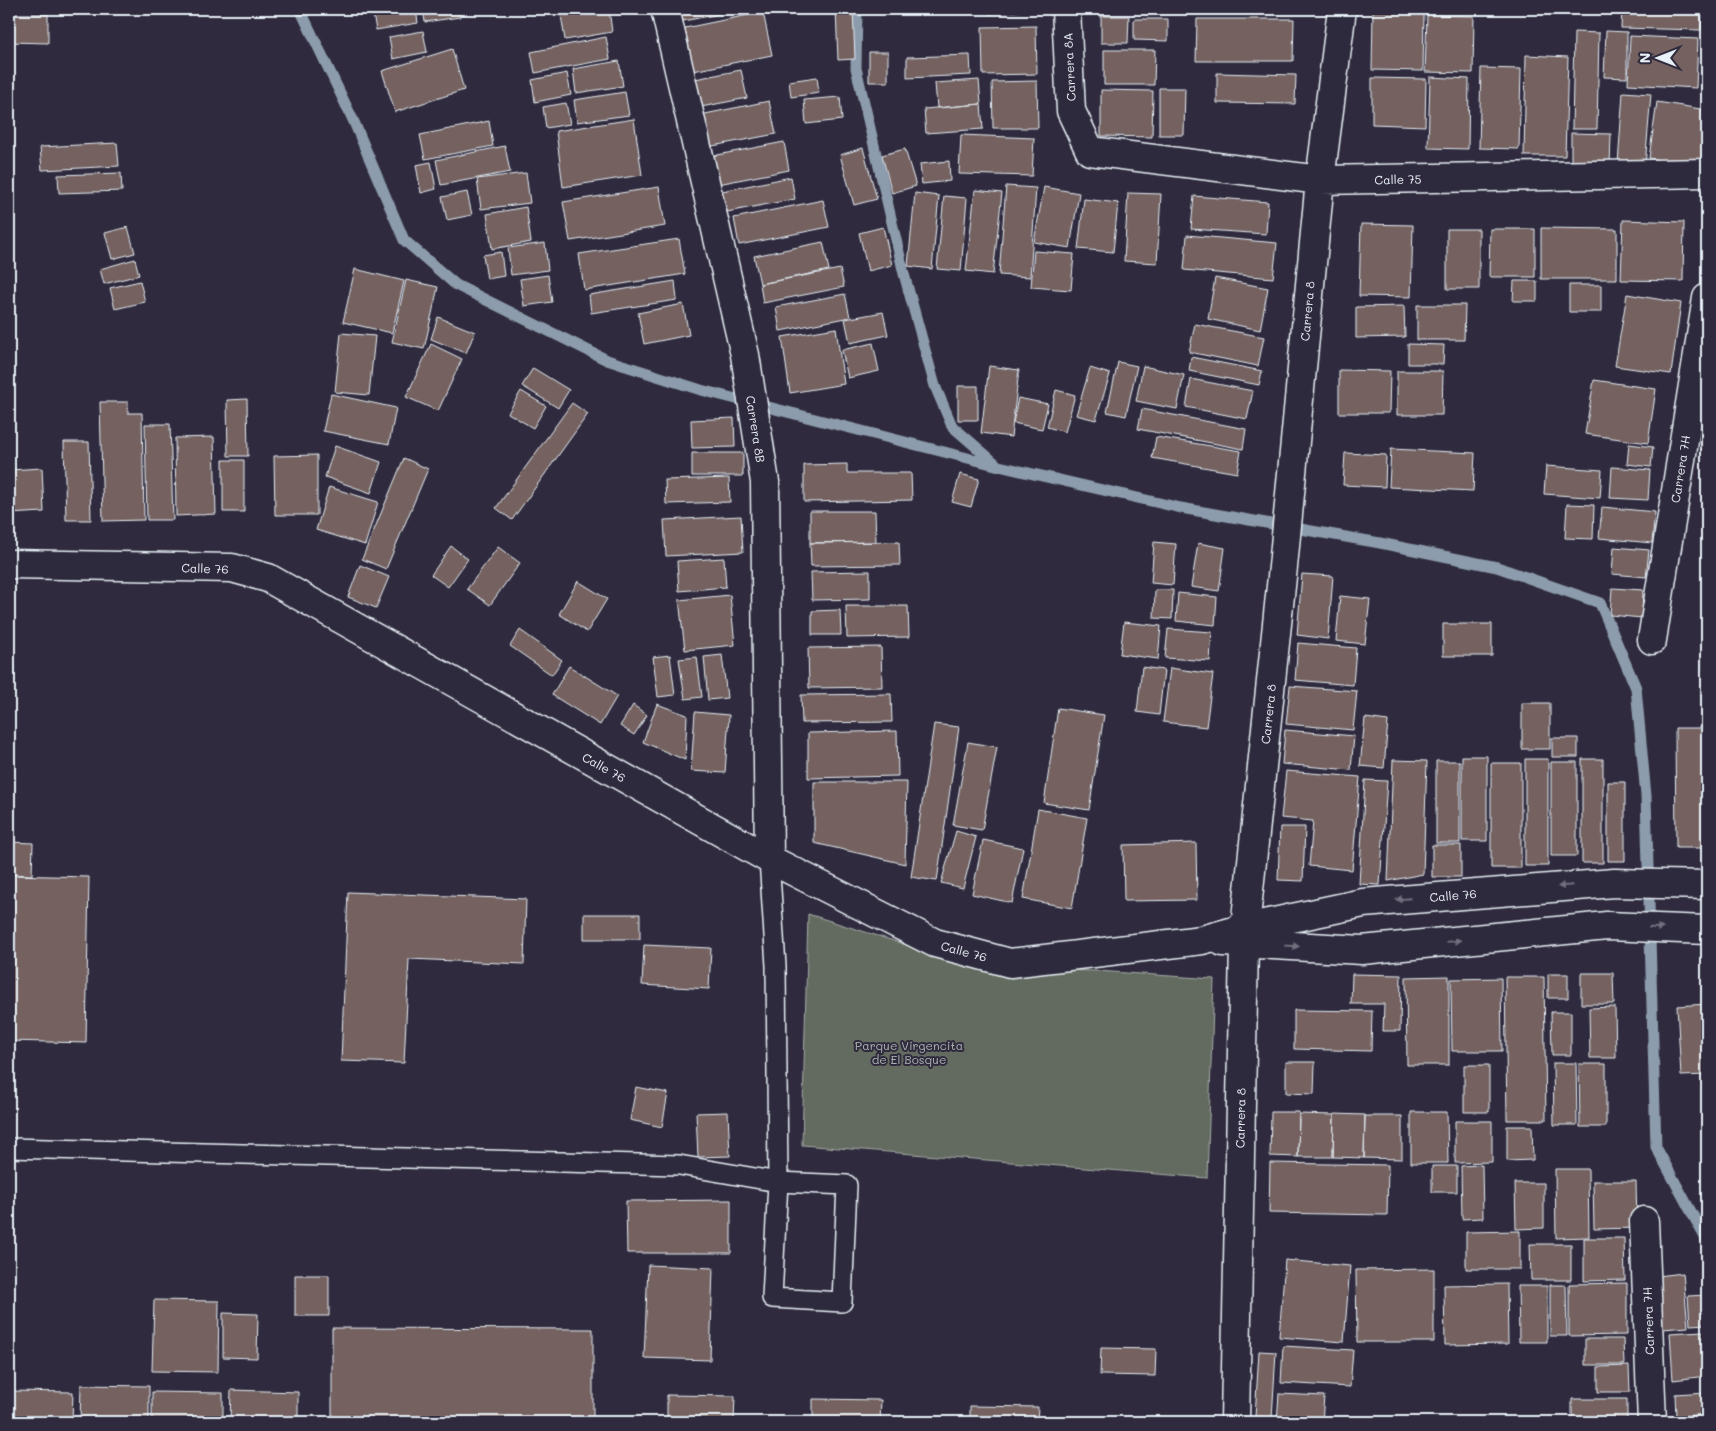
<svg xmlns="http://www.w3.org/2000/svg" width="1716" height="1431" font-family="Mali,sans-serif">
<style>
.green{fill:#646b5e;stroke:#a6aeab}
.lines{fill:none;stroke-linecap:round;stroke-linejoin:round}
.stream{stroke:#8c9cac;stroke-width:11}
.building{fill:#746261;stroke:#e8f1f8}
.service-casing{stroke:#e8f1f8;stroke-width:22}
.minor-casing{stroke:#e8f1f8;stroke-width:31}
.tertiary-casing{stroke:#e8f1f8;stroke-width:31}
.service{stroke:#2f2a3d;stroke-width:19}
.minor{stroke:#2f2a3d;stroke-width:28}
.tertiary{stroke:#2f2a3d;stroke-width:28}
.oneway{fill:#70707e}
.labels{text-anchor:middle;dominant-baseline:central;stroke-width:4;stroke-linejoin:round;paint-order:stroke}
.street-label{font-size:12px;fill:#e8f1f8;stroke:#2f2a3d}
.park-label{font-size:12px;fill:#adb5b3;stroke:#2f2a3d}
</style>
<rect width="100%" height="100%" fill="#2f2a3d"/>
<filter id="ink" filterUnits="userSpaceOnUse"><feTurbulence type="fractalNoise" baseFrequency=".02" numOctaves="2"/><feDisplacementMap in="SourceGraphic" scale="10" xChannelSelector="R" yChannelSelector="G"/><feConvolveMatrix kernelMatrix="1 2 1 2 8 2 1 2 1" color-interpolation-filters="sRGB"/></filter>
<g filter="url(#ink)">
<path class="green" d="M808,914L929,952L1009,969L1097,971L1214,979L1207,1178L802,1145Z"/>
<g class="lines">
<path class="stream" d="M300,9L354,122L404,240L456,285L607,360L701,390L999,466L1181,508L1380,543L1497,567L1600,603L1636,688L1646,796L1656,1147L1707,1241
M857,9L856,68L904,274L935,386L952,426L996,464"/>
</g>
<path class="building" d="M372,9H416L418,23L376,30Z
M423,9H459L460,17L425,22Z
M560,9H609L612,32L565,40Z
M681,9H746L683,21Z
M836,9H853L855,59L838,60Z
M989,9H1034L989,14Z
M1414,9H1463L1462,13Z
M1622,9H1702L1701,30L1621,28Z
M1373,11L1424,12L1423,71L1372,70Z
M763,12L772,55L693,71L685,28Z
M9,14H48V43L9,42Z
M1427,15L1474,16L1473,73L1425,72Z
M1101,16H1129L1128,43H1101Z
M1134,19H1168V41L1134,40Z
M1197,19H1294L1293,61H1196Z
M1036,26L1037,74L983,75L982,27Z
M423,31L427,52L393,59L389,37Z
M1606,31L1627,32V78L1604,77Z
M1574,32L1599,33L1597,129H1572Z
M1630,36L1698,39L1696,88L1628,84Z
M606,37L610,59L535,73L531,52Z
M452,49L464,90L395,112L382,71Z
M1104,50H1155L1154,85H1104Z
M869,52H888V82H869Z
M970,55L971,75L907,78V57Z
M1526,55L1568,57L1565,156H1524Z
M619,61L623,86L576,93L573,69Z
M1481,68L1521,69L1519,149L1479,148Z
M741,70L747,98L701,107L695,79Z
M567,73L571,95L535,102L532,80Z
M1217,73L1296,75L1295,104L1217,103Z
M817,77L819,93L791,97L789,81Z
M1430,77L1469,79L1468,149L1428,148Z
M1372,78L1426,79L1425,126L1372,124Z
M979,80L981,104L937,108L935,83Z
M1037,81L1038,128H993L992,82Z
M1159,88H1185L1184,135H1159Z
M1101,90L1153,91L1152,137L1101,136Z
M625,92L629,115L577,122L574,100Z
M1623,92L1651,94L1645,166L1618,164Z
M840,97L842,120L806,124L804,100Z
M769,101L776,134L707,147L700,115Z
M1657,102L1707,110V156L1705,167L1649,158Z
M566,103L570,124L546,128L543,107Z
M981,104L983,129L926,133L924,109Z
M634,119L642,175L563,187L556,131Z
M489,121L493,146L425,159L420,135Z
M1571,133L1611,134L1610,166L1571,165Z
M961,135L1034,138L1032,176L959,174Z
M784,142L789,170L713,185L707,157Z
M117,143L119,166L42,170L40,147Z
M505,146L510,172L441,185L436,160Z
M863,148L877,199L854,205L840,155Z
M905,149L916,186L892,193L882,155Z
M949,161L950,181L922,184L920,164Z
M431,162L436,189L421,193L416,165Z
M121,173L122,191L59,193L58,175Z
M526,173L530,203L481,209L477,179Z
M791,177L795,199L727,212L722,191Z
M1006,186L1036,188L1030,277L999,275Z
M659,187L665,226L570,241L563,202Z
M1044,187L1079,193L1070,248L1034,242Z
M975,190L1002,193L993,274L966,271Z
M467,192L472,215L447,220L442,197Z
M915,193L939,196L932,269L908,266Z
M1128,193L1161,194L1157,263L1124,261Z
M944,196L967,198L961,271L937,269Z
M1194,196L1268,202L1266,234L1191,229Z
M1084,199L1118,203L1113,252L1078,249Z
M823,200L829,227L739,245L734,218Z
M526,207L531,242L492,249L487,214Z
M1623,220L1684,222L1683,281L1621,280Z
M1361,224L1413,225L1411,297L1359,296Z
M128,227L135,253L112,259L105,233Z
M883,227L892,265L868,271L859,233Z
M1541,228L1617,229V279H1541Z
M1447,229H1479V289H1447Z
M1490,229H1535V277H1489Z
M1187,235L1277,243L1273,278L1184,270Z
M679,239L685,274L584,290L579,254Z
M823,242L829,270L760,284L754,256Z
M545,243L548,270L511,275L508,248Z
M1034,251L1074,254L1071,290L1031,287Z
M501,252L504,276L487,279L483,255Z
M135,259L139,275L104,284L100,269Z
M355,269L404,281L392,333L343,322Z
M840,269L844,287L763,303L760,284Z
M548,275L552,302L524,306L520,279Z
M1215,278L1268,288L1260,330L1208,319Z
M406,280L438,287L424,349L392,342Z
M140,281L145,302L115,309L110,288Z
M675,281L677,300L591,313L589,295Z
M1514,281H1537V301H1513Z
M1569,285H1601V312H1569Z
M845,294L850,317L780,331L776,307Z
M1627,294L1681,303L1671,374L1615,366Z
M683,304L689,335L644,344L638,313Z
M1417,305H1465L1464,340H1417Z
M1404,306L1405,337L1356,338V307Z
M883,312L888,335L850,343L845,319Z
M438,317L475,332L466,353L431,339Z
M1195,324L1264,337L1258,366L1189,352Z
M836,328L844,384L790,393L782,337Z
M341,333L375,336L369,395L335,392Z
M873,343L879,371L848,378L842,350Z
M431,344L462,359L438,411L406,397Z
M1408,344L1444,345L1443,364H1408Z
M1191,357L1262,371L1259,385L1189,371Z
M1118,362L1137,366L1126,416L1107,412Z
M989,366L1019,370L1011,437L981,433Z
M1143,366L1184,375L1177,409L1136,401Z
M533,368L569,390L558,408L522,386Z
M1090,368L1110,374L1096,420L1076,415Z
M1339,370L1390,371L1389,413H1339Z
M1397,371H1443L1442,415H1397Z
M1191,379L1253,391L1247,419L1186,407Z
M1594,380L1656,389L1648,443L1585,434Z
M958,386H978V420H958Z
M1056,390L1075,395L1065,432L1047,427Z
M521,391L546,406L533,428L508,413Z
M331,394L396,408L389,444L323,431Z
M1018,398L1048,404L1042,429L1013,423Z
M247,399L248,456H228L227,400Z
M100,402H128V413H142L144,520L103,521Z
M572,403L588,414L512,520L496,508Z
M1142,409L1246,429L1243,449L1138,429Z
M734,418L735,447L692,448L691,420Z
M145,424H170L173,520H147Z
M214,437L216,514L176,516L175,438Z
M1156,437L1241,451L1237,473L1152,458Z
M64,442H89L91,520H66Z
M1629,444L1653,447L1651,467L1627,464Z
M335,446L381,462L371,493L325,477Z
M1391,449L1475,453L1473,491L1389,487Z
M692,453H743V476H692Z
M1345,453L1386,455L1385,487L1343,485Z
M317,455V515H275L274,456Z
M404,458L428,469L386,569L362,559Z
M223,460H244V512H223Z
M847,464V473H911L912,500L804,502V465Z
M1546,466L1602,470L1600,498L1544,494Z
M1612,467L1650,470L1648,500L1610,498Z
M42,468L44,512L9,514V470Z
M960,474L979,479L971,507L952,502Z
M729,478L730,502L666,504L665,480Z
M329,487L378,502L365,545L316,530Z
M1567,504L1594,505L1593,539L1565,538Z
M1602,507L1655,512L1652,543L1599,538Z
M810,511H875L876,542L810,543Z
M741,516L743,552L666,556L664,520Z
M899,542L900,565L811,566L810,543Z
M1154,542L1176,544L1173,585L1151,583Z
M1198,543L1225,548L1219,591L1191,587Z
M451,546L468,559L448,587L431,575Z
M498,547L520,563L490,605L467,589Z
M1614,547L1649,550L1646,577L1612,574Z
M724,558L726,587L679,591L677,561Z
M360,565L389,577L376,608L348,597Z
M870,571V599L812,600L811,572Z
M1302,574L1333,576L1328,639L1297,635Z
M578,581L607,599L587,632L559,614Z
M1612,588L1643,590L1642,618L1610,615Z
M1155,590H1173L1172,619L1154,618Z
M1178,593L1217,597L1215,625L1176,621Z
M730,595L735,645L685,650L679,600Z
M1340,596L1370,599L1365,644L1336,641Z
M1704,599H1707V670H1704Z
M846,606H908L909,637L847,638Z
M840,610L841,635H812V611Z
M1124,622L1161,626L1158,659L1120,654Z
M1443,624H1492V656H1443Z
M1168,629L1212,632L1210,661L1165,658Z
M520,630L562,660L552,675L510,646Z
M1298,643L1356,648L1353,685L1295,680Z
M881,647L882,687L809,688L808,648Z
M670,655L675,695L658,697L653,657Z
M722,655L727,698L708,700L704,657Z
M697,657L702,697L685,699L679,659Z
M569,666L617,696L600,725L552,695Z
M1142,667L1164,670L1159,715L1137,712Z
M1170,668L1213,674L1206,727L1163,722Z
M1290,686L1357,691L1353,730L1286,724Z
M891,694L892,722L802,723L801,695Z
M1522,703H1550V749H1522Z
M657,704L687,715L685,760L643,742Z
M633,705L647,715L634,735L620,726Z
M1058,708L1104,715L1089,810L1044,803Z
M695,712L729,715L725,773L691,771Z
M1365,718L1388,721L1384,768L1360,766Z
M934,724L959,727L937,881L911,877Z
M1675,728H1707V848H1676Z
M1285,730L1354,736L1351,770L1282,764Z
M897,731L898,776L808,778V733Z
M1552,738H1578V757H1552Z
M968,742L997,747L982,830L953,825Z
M1462,756H1487V841H1462Z
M1525,759H1548V866H1525Z
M1582,759H1603V863H1582Z
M1393,760L1427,761L1423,874L1388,881Z
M1436,761H1460V843H1436Z
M1551,762H1577V856H1551Z
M1491,763H1521V868H1491Z
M1286,771L1360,777L1352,870L1309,866L1313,821L1281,818Z
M1365,780L1387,781L1380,885L1359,884Z
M814,782H907L905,864L814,843Z
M1608,782H1625V861H1608Z
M1038,809L1087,818L1072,908L1023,899Z
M1280,827H1305L1303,881L1278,880Z
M956,831L976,837L963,888L941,883Z
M983,840L1023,848L1012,903L972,894Z
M9,842L33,843L32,875L9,874Z
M1196,843L1197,900L1124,901L1123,845Z
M1432,845H1461V877H1432Z
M9,875L89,877L86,1043L9,1041Z
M348,892L526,899L524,964L409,959L404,1063L341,1061Z
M584,914H640V939H584Z
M644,945L711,948L709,989L642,985Z
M1581,973H1613L1614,1004H1581Z
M1352,974L1401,975L1400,1031H1383L1384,1004H1351Z
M1548,974H1568V998H1548Z
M1449,976V1065H1407L1406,977Z
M1505,977H1544L1546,1120H1507Z
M1501,978L1502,1051H1452L1451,979Z
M1707,1004V1075L1681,1076L1677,1006Z
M1615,1007L1616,1058H1590L1589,1008Z
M1294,1010L1372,1011L1371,1051L1294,1049Z
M1551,1012H1571V1055H1552Z
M1286,1062H1315L1314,1094L1286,1093Z
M1553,1063H1576L1577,1125H1554Z
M1579,1064H1606V1127H1580Z
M1464,1065H1489V1112H1464Z
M636,1087L668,1093L662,1127L630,1120Z
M728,1112L730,1156L698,1157L696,1113Z
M1271,1112H1299L1298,1157L1270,1156Z
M1411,1112H1447L1448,1163H1411Z
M1299,1114L1334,1115L1333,1157H1298Z
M1334,1114L1365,1115L1364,1158L1333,1157Z
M1365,1116H1402V1159L1364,1158Z
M1455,1121H1492V1162L1455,1163Z
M1507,1126H1532L1533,1160L1507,1161Z
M1270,1163L1388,1165L1387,1215L1269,1213Z
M1482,1165L1483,1218L1462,1219L1461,1166Z
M1432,1166H1457V1192H1432Z
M1555,1169H1588L1589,1237L1556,1238Z
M1593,1181H1636L1637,1228L1594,1229Z
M1515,1183H1544V1228L1516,1229Z
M731,1200V1253H627L626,1201Z
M1520,1231V1269H1466V1232Z
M1584,1238H1624L1625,1280L1584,1281Z
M1530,1244H1571V1280H1531Z
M1285,1260L1350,1266L1344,1342L1279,1337Z
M648,1265L713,1268L710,1360L644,1358Z
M1434,1269V1342H1357L1356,1270Z
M1683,1273L1688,1327L1663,1329L1658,1276Z
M295,1275H329V1316H295Z
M1627,1283V1335L1569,1336V1284Z
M1507,1284L1508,1344L1445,1345L1444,1285Z
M1550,1285H1566L1567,1336H1550Z
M1518,1286H1547V1342H1519Z
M1707,1295V1324L1690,1325L1688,1296Z
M154,1300L219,1301L218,1372L152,1371Z
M223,1313L258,1314L257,1358L223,1357Z
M332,1328L593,1329V1421L332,1420Z
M1703,1331L1707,1376L1673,1380L1670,1333Z
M1585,1339H1623L1624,1365H1585Z
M1283,1346L1353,1350L1350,1387L1281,1383Z
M1101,1348L1156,1349L1155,1376L1100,1375Z
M1259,1351L1276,1352L1272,1418L1255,1417Z
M1629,1366L1630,1392H1598V1367Z
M81,1385L149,1386V1422H80Z
M231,1390L298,1392V1422H230Z
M9,1391L73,1392L72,1422H9Z
M152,1392L223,1393V1422H152Z
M1707,1392V1414L1676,1417L1675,1394Z
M1279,1394L1324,1396L1322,1422H1277Z
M667,1395L735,1396L734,1422H667Z
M813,1399L881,1400L880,1422H813Z
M1572,1399H1627V1422H1572Z
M970,1406L1038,1407L1037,1422H970Z
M1707,1414V1422H1676V1417Z
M1135,1420L1187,1421V1422H1135Z"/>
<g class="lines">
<g class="service-casing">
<path id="service" d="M9,1148L679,1165L778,1182L847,1185L842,1302L772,1298L778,1182L776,966L769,859"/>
</g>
<g class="minor-casing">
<path id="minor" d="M665,9L745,355L765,482L769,859
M1066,9L1071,111L1090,151L1320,180L1707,173
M1652,640L1707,298
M1245,928L1283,567L1320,180L1342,9
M1644,1221L1652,1422"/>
</g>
<g class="tertiary-casing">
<path id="tertiary" d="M9,564L232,568L268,578L769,859L935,943L1010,963L1202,940L1245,928L1363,903L1614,883L1707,885
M1223,942L1362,950L1607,926L1707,930
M1235,1422L1244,944L1245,928"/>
</g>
<use href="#service" class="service"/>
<use href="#minor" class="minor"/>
<use href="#tertiary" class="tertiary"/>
</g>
<defs><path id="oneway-solid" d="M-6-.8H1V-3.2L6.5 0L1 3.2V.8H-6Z" transform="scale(1.25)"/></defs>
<g class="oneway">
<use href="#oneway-solid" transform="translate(1565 886) rotate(175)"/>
<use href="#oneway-solid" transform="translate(1403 899) rotate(175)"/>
<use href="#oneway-solid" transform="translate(1656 928) rotate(2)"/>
<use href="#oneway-solid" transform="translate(1454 941) rotate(-5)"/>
<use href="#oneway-solid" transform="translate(1292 946) rotate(3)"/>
</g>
</g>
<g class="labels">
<g class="street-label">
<text transform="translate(1069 67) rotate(-93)">Carrera 8A</text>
<text transform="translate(1398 179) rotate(-1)">Calle 75</text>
<text transform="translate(1307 311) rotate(-85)">Carrera 8</text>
<text transform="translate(756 429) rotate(81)">Carrera 8B</text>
<text transform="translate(1680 469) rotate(-81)">Carrera 7H</text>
<text transform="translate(205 568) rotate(2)">Calle 76</text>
<text transform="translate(1268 714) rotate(-84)">Carrera 8</text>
<text transform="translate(604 767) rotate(29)">Calle 76</text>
<text transform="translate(1453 895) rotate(-5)">Calle 76</text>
<text transform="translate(964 951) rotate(15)">Calle 76</text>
<text transform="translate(1240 1118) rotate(-89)">Carrera 8</text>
<text transform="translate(1648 1321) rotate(-92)">Carrera 7H</text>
</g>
<g class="park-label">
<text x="909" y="1045">Parque Virgencita<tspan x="909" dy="14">de El Bosque</tspan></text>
</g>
</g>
<rect width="1716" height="1431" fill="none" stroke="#2f2a3d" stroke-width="30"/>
<rect x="15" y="15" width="1686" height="1401" fill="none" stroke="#e8f1f8" stroke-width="2" filter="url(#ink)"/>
<g transform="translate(1658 58) rotate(270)" stroke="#2f2a3d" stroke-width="4" paint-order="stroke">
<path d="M0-4L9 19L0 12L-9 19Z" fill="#e8f1f8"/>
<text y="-8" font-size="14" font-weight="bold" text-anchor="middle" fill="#e8f1f8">N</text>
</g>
</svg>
